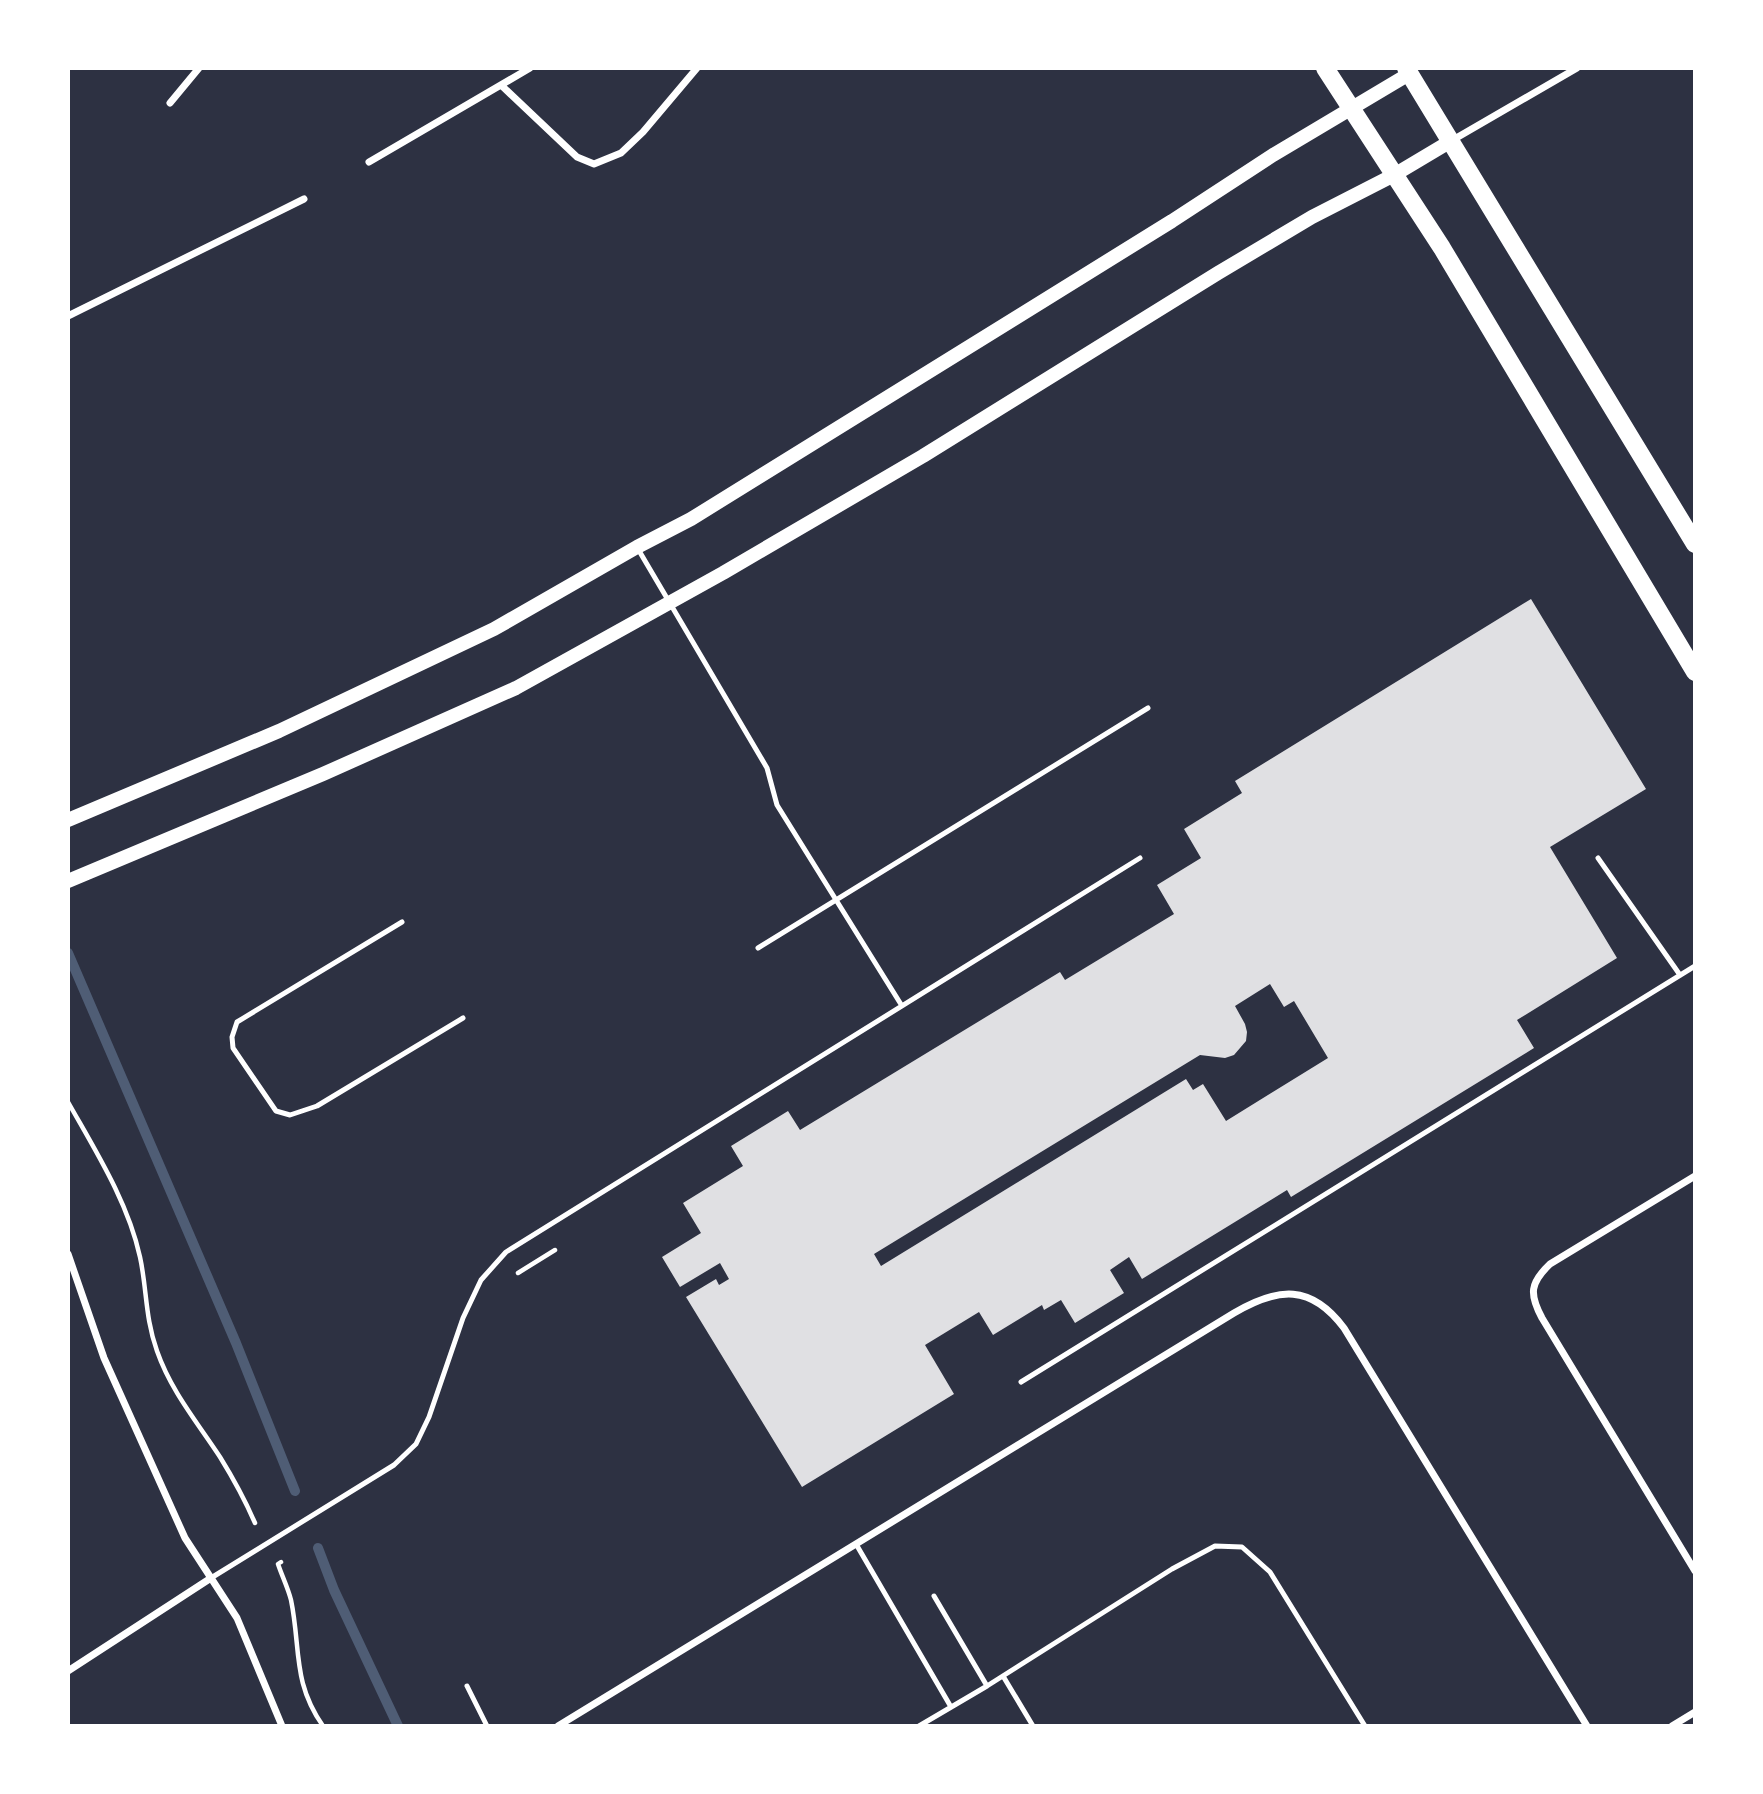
<svg xmlns="http://www.w3.org/2000/svg" width="1763" height="1794" font-family="'Fira Sans Condensed',sans-serif">
<style>
.lines{fill:none;stroke-linecap:round;stroke-linejoin:round}
.stream{stroke:#4f5d75;stroke-width:10}
.building{fill:#e0e0e3;fill-rule:evenodd}
.path{stroke:#fff;stroke-width:4.5}
.service{stroke:#fff;stroke-width:5}
.minor{stroke:#fff;stroke-width:7}
.secondary{stroke:#fff;stroke-width:14}
.primary{stroke:#fff;stroke-width:18}
</style>
<rect width="100%" height="100%" fill="#2d3142"/>
<g class="lines">
<path class="stream" d="M68,953L236,1343L295,1491
M318,1548L334,1590L398,1726"/>
</g>
<path class="building" d="M1531,599L1646,789L1550,847L1617,958L1517,1020L1534,1048L1291,1197L1287,1190L1142,1279L1129,1257L1110,1270L1124,1293L1075,1323L1061,1300L1044,1310L1042,1305L993,1335L979,1312L925,1345L954,1394L802,1487L686,1297L716,1279L719,1285L729,1279L720,1263L680,1287L662,1257L701,1233L683,1203L743,1166L731,1146L788,1111L800,1130L1060,972L1065,980L1174,914L1157,885L1201,858L1184,829L1242,793L1235,781ZM1270,984L1284,1007L1294,1001L1328,1058L1226,1121L1203,1084L1193,1090L1186,1079L881,1266L874,1254L1200,1055L1225,1058L1234,1055L1246,1041L1247,1032L1245,1024L1235,1006Z"/>
<g class="lines">
<path class="path" d="M68,1102C95,1150 128,1202 140,1257C147,1289 145,1318 157,1351C171,1391 197,1422 220,1457C233,1478 245,1500 255,1523
M518,1273L555,1250
M281,1562L278,1564C282,1576 288,1588 291,1600C301,1648 292,1682 323,1726"/>
<path class="service" d="M638,549L767,768L777,805L902,1006
M1598,858L1680,975
M402,922L237,1022L232,1037L233,1048L276,1111L290,1115L317,1106L463,1018
M758,948L1148,708
M1021,1382L1695,966
M856,1544L951,1707
M211,1578L394,1465L416,1444L429,1417L463,1318L481,1280L506,1252L1140,858
M934,1596L987,1686
M1003,1676L1033,1726
M467,1686L487,1726
M919,1726L987,1686L1172,1569L1215,1546L1242,1547L1270,1572L1365,1726"/>
<path class="minor" d="M502,86L577,157L594,164L621,153L643,132L697,68
M170,103L199,68
M1451,141L1577,68
M369,162L530,68
M68,316L304,199
M1695,1176L1550,1264C1530,1283 1529,1294 1542,1318L1695,1571
M68,1254L104,1358L185,1538L237,1618L282,1726
M68,1671L211,1578
M558,1726L1234,1313C1278,1287 1311,1284 1344,1328L1587,1726
M1672,1726L1695,1712"/>
<path class="secondary" d="M68,820L279,731L494,629L637,547L691,519L1172,221L1273,155L1409,74
M68,881L323,774L516,688L723,573L923,456L1218,273L1312,217L1394,175L1451,141"/>
<path class="primary" d="M1325,68L1442,248L1695,672
M1406,68L1695,544"/>
</g>
<rect width="1763" height="1794" fill="none" stroke="#ffffff" stroke-width="140"/>
</svg>
